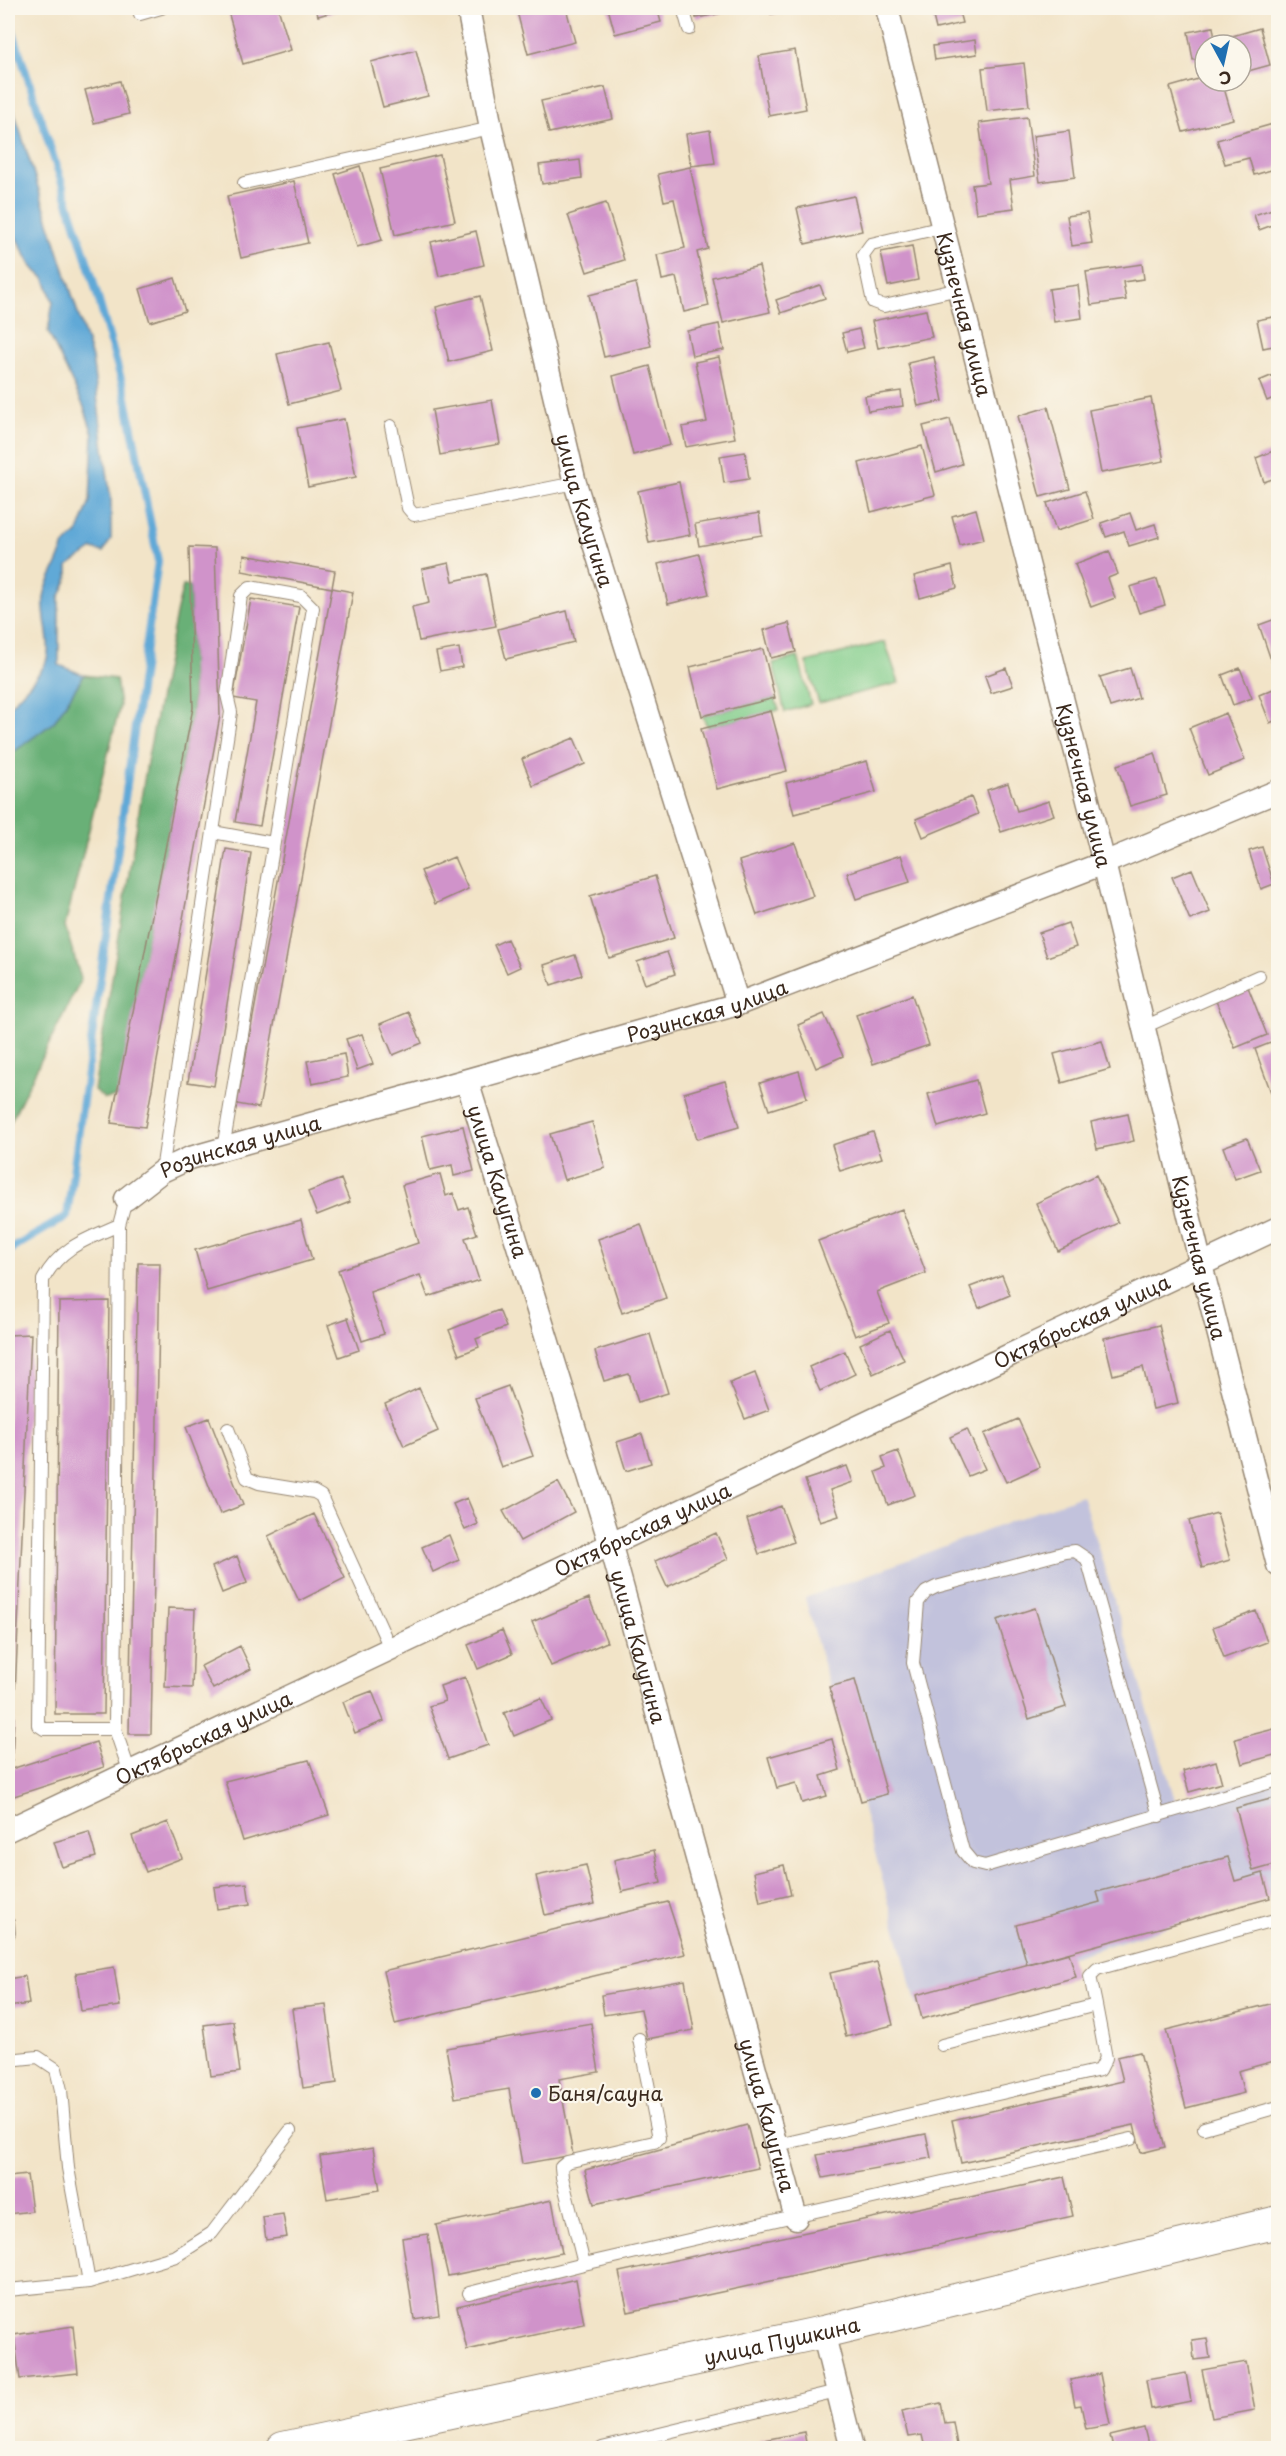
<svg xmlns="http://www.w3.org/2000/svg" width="1286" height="2456" font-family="'Playpen Sans',sans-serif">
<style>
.industrial{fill:#c2c2dc}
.green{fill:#82cd8b;stroke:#5e7c54;stroke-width:1.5}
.forest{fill:#69b077;stroke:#526d4a;stroke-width:1.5}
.water{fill:#60a9d7;stroke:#4e6a7a;stroke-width:1.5}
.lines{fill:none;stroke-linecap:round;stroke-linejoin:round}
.stream{stroke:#60a9d7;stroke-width:8}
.building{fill:#d093ca}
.lane-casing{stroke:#968773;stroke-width:14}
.street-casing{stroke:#968773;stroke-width:25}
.secondary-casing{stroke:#968773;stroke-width:34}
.lane{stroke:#fff;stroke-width:12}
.street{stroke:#fff;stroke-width:22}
.secondary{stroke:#fff;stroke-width:32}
.poi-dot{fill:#1f6fb2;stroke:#fbf7ec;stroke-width:2}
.labels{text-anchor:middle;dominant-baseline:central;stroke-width:4.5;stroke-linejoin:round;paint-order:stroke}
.street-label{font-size:20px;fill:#3b2a1e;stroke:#fbf7ec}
.poi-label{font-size:20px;fill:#3b2a1e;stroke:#fbf7ec;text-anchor:start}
</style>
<rect width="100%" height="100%" fill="#fbf7ec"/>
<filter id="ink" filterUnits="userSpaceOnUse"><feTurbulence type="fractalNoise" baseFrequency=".0167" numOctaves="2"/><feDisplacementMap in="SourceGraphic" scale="12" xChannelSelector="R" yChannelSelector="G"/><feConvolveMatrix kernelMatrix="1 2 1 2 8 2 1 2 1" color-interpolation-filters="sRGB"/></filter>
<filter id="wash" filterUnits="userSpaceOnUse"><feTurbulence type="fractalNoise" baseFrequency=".008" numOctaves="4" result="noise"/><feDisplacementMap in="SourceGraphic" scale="24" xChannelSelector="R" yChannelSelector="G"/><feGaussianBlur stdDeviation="1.35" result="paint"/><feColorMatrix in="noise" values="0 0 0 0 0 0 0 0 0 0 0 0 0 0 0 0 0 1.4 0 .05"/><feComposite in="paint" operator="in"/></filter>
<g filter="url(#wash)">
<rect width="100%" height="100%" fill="#f2e4c8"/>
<path class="industrial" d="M1082,1495L1176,1803L1278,1773V1892L917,2006L805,1598Z"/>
<path class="green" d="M885,642L899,683L819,703L806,662Z
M798,657L811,704L785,712L773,663Z
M775,698L779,710L708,727L702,716Z"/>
<path class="forest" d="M183,586H190L193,708L117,1097L105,1099L94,1090L147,762L177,609Z
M84,675L116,679L120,706L65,926L81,979L8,1127V756L54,722Z"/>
<path class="water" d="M8,92L92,358L111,501V539L103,552L93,549L68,566V578L59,598V665L84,675L54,722L8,756V708C19,695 35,681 44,666C55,647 41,618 44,597C47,578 61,563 63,546L78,532L90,501L93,434L84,407L48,332L53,302L45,279L32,267L8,222Z"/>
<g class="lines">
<path class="stream" d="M8,1251L67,1216L158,561L125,393L91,273L9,20L12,8"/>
</g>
<g id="blocks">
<path class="building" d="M227,8H278L291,50L243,64Z
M316,8H347L318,16Z
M516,8H566L575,42L528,54Z
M608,8H657L661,22L615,34Z
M694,8H742L743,9L696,18Z
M770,8H796V9L771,14Z
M931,8H958L962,23L936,29Z
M1213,27L1216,45H1205V58L1193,60L1188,32Z
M1260,28L1270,65L1241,73V45H1232L1229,37Z
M975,40L977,54L935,60L933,46Z
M416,50L428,96L383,107L371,62Z
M795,50L806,109L769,116L759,56Z
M1024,63L1029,106L987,111L982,68Z
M1205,77V81H1222L1233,119L1183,132L1170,87Z
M120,81L129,114L94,123L85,90Z
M605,87L613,119L549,133L541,101Z
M1027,117L1035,176L1010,180L1014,208L976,213L972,185L988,183L979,123Z
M1273,124L1278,143V168L1254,175L1249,158L1225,164L1217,140Z
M710,130L715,163L691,166L686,134Z
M1069,131L1075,177L1040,182L1033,136Z
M440,155L455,221L395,235L380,169Z
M580,160L582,178L542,184L539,165Z
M360,166L382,240L357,247L335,174Z
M690,167L708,249L697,252L709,306L684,312L676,277L662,280L657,255L685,248L674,199L664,201L658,174Z
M294,181L308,243L241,258L227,196Z
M854,196L862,231L805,244L797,208Z
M606,203L624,260L587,272L568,215Z
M1278,207V223L1259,230L1254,215Z
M1087,213L1092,243L1072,246L1067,216Z
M476,231L484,265L439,276L431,242Z
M912,246L918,280L888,286L881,252Z
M1142,264L1144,279L1123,282L1126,300L1091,305L1086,272Z
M759,266L770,312L723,323L712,277Z
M175,278L185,311L150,322L140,289Z
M636,283L651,346L604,357L589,295Z
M820,285L825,298L781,313L776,300Z
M1078,285L1082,318L1054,322L1049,289Z
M480,296L493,351L449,362L436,307Z
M926,310L932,337L878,348L872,321Z
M1278,316V345L1263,348L1257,320Z
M719,324L724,350L692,356L687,331Z
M859,329L864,348L847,352L842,333Z
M329,342L341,391L289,404L277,354Z
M719,357L735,438L686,447L682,427L707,422L695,362Z
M934,357L943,401L918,406L908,363Z
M650,366L670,445L633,455L613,376Z
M1278,373V396L1267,401L1259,381Z
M901,391L903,406L868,411L865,396Z
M1151,398L1164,461L1101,473L1089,410Z
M492,400L500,444L440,455L432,410Z
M1048,407L1070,489L1040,497L1018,416Z
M344,419L356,477L308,487L297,428Z
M950,419L962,464L936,472L923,426Z
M922,446L935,495L871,512L859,463Z
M1278,449V477L1264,482L1256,458Z
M745,452L749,479L724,483L720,456Z
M679,482L690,535L649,543L638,491Z
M1085,491L1094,519L1056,531L1047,503Z
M976,509L984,539L960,545L952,516Z
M759,513L762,535L699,546L695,524Z
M1130,513L1136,530L1155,524L1159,537L1129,546L1124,531L1106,537L1101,523Z
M189,547L215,548L220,716L145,1127L111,1123L193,708Z
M1109,551L1118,574L1108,578L1115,598L1091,607L1075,564Z
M699,554L709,594L668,604L658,564Z
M244,555L335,571L332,588L242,571Z
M449,563L453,581L486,574L496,626L419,641L412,607L429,603L422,569Z
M952,566L957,588L920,598L914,576Z
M1157,579L1165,605L1139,613L1130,587Z
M332,588L353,592L259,1108L237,1104Z
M251,599L299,607L260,826L235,822L256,702L233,698Z
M567,611L574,642L506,659L498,629Z
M1278,618V660L1272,663L1259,625Z
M789,623L796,652L771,658L764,630Z
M459,648L462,667L440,671L436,652Z
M763,649L775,698L702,716L690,667Z
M1006,668L1013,686L991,693L985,676Z
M1130,668L1139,698L1110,707L1100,677Z
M1240,668L1252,698L1233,705L1222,675Z
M1278,687V719L1270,723L1259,695Z
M771,711L787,771L717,789L701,729Z
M1226,713L1245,760L1208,775L1189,728Z
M574,738L585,764L533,786L522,759Z
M1155,753L1167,795L1130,806L1117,765Z
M867,761L876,792L794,814L786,783Z
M1008,783L1017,811L1049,801L1054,815L1001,832L987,790Z
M971,797L978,814L923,837L916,819Z
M795,843L813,896L757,915L739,861Z
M1262,847L1274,884L1261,889L1249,851Z
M226,849L251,853L214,1086L188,1082Z
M901,855L910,882L856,899L847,873Z
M454,857L468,889L435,904L421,871Z
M1192,869L1210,912L1190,920L1172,877Z
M655,876L674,938L609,958L590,896Z
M1068,923L1076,947L1047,957L1039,933Z
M507,939L520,967L507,973L494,945Z
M667,952L675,974L645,984L637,962Z
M575,955L582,975L551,985L544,965Z
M1248,987L1267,1035L1235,1048L1216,1001Z
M912,995L929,1045L873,1064L856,1015Z
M409,1012L422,1043L393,1055L380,1024Z
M824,1014L843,1056L816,1068L798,1025Z
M362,1034L373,1064L357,1070L346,1039Z
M1278,1040V1093L1272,1095L1255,1049Z
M1102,1041L1110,1069L1062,1083L1054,1054Z
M344,1054L348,1077L312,1084L307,1061Z
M799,1071L807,1098L769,1110L760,1083Z
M976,1080L985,1113L938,1127L928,1094Z
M725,1081L739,1127L697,1139L684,1093Z
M1128,1114L1134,1141L1097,1149L1091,1122Z
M592,1122L605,1168L564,1180L550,1134Z
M463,1126L474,1171L454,1176L452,1165L430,1170L422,1136Z
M873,1132L882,1158L840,1171L832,1145Z
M1247,1138L1260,1170L1235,1179L1223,1147Z
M440,1174L446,1196L453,1193L459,1210L468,1207L477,1234L465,1238L479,1280L428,1297L420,1275L370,1292L384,1334L362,1341L338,1270L418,1243L402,1185Z
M1096,1175L1118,1223L1058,1251L1036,1203Z
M341,1179L350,1202L317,1215L308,1192Z
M902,1209L926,1273L877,1292L889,1323L855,1336L818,1241Z
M301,1220L312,1260L207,1291L195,1250Z
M641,1224L666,1298L622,1313L598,1239Z
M138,1263H160L151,1734H129Z
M1002,1275L1010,1295L979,1308L970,1287Z
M109,1301L104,1714H55L59,1302Z
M499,1310L506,1327L476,1339L479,1347L459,1355L449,1330Z
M348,1318L359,1350L339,1357L328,1325Z
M1159,1325L1178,1403L1153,1409L1143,1367L1113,1375L1104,1338Z
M890,1330L904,1360L873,1374L860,1344Z
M31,1334L12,1761H8V1335Z
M650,1334L668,1393L638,1402L629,1374L604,1381L595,1351Z
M845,1351L855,1374L820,1391L809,1367Z
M755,1373L769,1410L745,1419L730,1383Z
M508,1386L533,1456L501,1467L475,1398Z
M419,1388L438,1431L404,1446L385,1404Z
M209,1418L243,1505L220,1514L186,1427Z
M1018,1419L1040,1467L1006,1482L984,1434Z
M967,1429L985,1469L968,1476L950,1437Z
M642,1434L651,1463L626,1471L617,1442Z
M898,1451L915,1495L888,1505L876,1472L886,1468L882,1457Z
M847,1466L853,1482L830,1490L839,1516L820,1522L805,1480Z
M558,1482L574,1512L520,1541L503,1511Z
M467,1498L478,1524L465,1530L453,1504Z
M781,1506L794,1542L759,1554L747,1519Z
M1217,1513L1230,1560L1202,1568L1189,1521Z
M314,1514L345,1578L299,1601L268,1536Z
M716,1533L728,1559L667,1587L655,1561Z
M449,1535L459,1560L433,1572L422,1547Z
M237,1556L247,1583L222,1593L212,1567Z
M589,1598L607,1642L551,1666L532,1622Z
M168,1608L195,1609L192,1688L165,1687Z
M1035,1608L1066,1707L1029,1719L997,1620Z
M1256,1611L1267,1642L1224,1658L1213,1627Z
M502,1630L512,1654L478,1669L468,1645Z
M240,1646L251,1669L213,1689L201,1666Z
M465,1677L488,1745L448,1759L429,1706L445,1701L440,1686Z
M855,1680L887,1794L861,1801L829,1687Z
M372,1691L384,1721L355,1733L343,1702Z
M541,1698L551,1720L514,1736L504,1713Z
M1278,1728V1754L1242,1764L1235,1739Z
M832,1739L840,1770L821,1776L827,1796L802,1803L796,1783L777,1788L768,1757Z
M96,1742L104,1767L8,1798V1770Z
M309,1760L329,1815L243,1841L225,1781Z
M1216,1761L1222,1783L1189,1792L1183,1771Z
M1278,1797V1864L1253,1871L1236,1808Z
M168,1822L182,1858L146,1872L132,1836Z
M89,1832L96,1857L62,1867L54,1842Z
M654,1850L661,1883L622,1892L614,1860Z
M1228,1857L1235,1881L1263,1873L1270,1898L1027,1964L1016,1925L1100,1902L1097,1892Z
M586,1865L595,1904L545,1915L536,1876Z
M784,1865L791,1895L760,1902L754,1872Z
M247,1883L250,1904L217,1909L214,1887Z
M668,1902L685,1954L395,2024L383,1971Z
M1069,1953L1076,1977L922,2019L916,1995Z
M877,1962L893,2025L846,2037L830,1973Z
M114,1967L120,2006L81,2011L76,1973Z
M25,1976L29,2004L8,2007V1979Z
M685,1980L694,2030L647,2039L641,2009L604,2015L601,1995Z
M1278,2002V2060L1238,2071L1244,2093L1186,2108L1166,2030Z
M326,2005L337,2083L303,2088L292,2009Z
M233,2021L240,2072L211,2076L204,2025Z
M591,2023L599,2072L559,2079L573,2155L522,2164L509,2089L455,2098L446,2048Z
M1140,2052L1165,2147L1141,2153L1134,2125L961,2163L952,2120L1123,2081L1117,2057Z
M747,2125L758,2168L594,2204L585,2170Z
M926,2134L931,2158L823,2178L817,2155Z
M373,2148L380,2190L327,2199L320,2156Z
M27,2175L32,2211L8,2214V2177Z
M1064,2177L1073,2216L628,2312L619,2272Z
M552,2200L562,2253L448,2276L436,2225Z
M283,2214L287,2237L266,2240L263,2217Z
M428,2234L439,2315L414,2319L402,2238Z
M576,2279L584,2324L467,2350L457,2306Z
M73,2326L78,2373L20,2379L14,2335Z
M1207,2338L1210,2358L1194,2360L1192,2340Z
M1246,2362L1255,2410L1212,2418L1202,2370Z
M1186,2373L1191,2401L1151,2409L1146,2380Z
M1100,2374L1110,2425L1086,2429L1081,2405L1075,2406L1070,2380Z
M941,2403L945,2423L953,2422L957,2445L925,2448L922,2435L908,2437L902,2411Z
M1144,2428L1149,2448H1113L1110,2436Z
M804,2432L807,2448H761L759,2441Z"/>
</g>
</g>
<g filter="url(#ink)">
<use href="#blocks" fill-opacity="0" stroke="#968773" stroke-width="1.5"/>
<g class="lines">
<g class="lane-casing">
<path id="lane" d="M683,8L689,29
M140,14L161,8
M244,183L491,128
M943,227L871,244L863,255L873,302L884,306L959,289
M391,426L408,508L414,515L575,483
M213,832L273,843
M1144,1027L1259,976
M162,1171L231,712L227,695L241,596L250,587L301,596L313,608L223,1149
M119,1225L126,1199
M228,1429L247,1478L259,1483L314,1492L321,1496L391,1650
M115,1729H44L38,1725L43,1280C60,1247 87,1239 119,1225L115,1729L130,1773
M1159,1816L1087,1559L1075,1551L1066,1552L936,1587L926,1592L918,1602L913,1663L963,1851L973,1863L985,1866L1278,1780
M8,1923L9,1933
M942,2045L1096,2005L1090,1976L1097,1969L1278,1919
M8,2060L38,2057L56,2069L61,2090L68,2168L89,2282L8,2290
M1204,2128L1278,2107
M778,2145L1100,2070L1106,2058L1096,2005
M584,2264L562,2177L561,2167L567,2162L654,2142L659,2138L639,2039
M89,2282L176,2256L212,2233L290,2131
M469,2293L584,2264L1131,2139
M602,2448L837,2391"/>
</g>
<g class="street-casing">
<g id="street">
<path id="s1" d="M468,8L491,128L575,483L738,1004"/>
<path id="s2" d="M887,8L1104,863L1201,1265L1278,1565"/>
<path id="s3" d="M467,1081L611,1546L796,2218"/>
<path id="s4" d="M126,1199L162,1171L190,1158L738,1004L1104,863L1278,791"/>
<path id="s5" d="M8,1830L1278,1228"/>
<path d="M823,2332L852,2448"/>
</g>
</g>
<g class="secondary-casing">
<g id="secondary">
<path id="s6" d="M283,2448L823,2332L1278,2222"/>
</g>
</g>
<use href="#lane" class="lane"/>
<use href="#street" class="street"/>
<use href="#secondary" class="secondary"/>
</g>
</g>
<circle class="poi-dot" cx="536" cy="2093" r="6"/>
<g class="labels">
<g class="street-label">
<text stroke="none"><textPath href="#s2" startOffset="316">Кузнечная улица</textPath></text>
<text stroke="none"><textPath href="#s1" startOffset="516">улица Калугина</textPath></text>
<text stroke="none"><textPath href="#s2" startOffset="802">Кузнечная улица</textPath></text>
<text stroke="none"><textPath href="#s4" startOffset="614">Розинская улица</textPath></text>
<text stroke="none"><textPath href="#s4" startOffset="128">Розинская улица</textPath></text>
<text stroke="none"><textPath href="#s3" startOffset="105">улица Калугина</textPath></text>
<text stroke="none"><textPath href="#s2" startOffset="1288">Кузнечная улица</textPath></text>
<text stroke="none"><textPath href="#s5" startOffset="1188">Октябрьская улица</textPath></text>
<text stroke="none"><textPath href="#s5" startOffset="702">Октябрьская улица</textPath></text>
<text stroke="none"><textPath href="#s3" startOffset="591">улица Калугина</textPath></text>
<text stroke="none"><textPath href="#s5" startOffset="216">Октябрьская улица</textPath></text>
<text stroke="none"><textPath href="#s3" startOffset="1077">улица Калугина</textPath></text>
<text stroke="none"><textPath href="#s6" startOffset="510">улица Пушкина</textPath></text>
</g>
<g class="poi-label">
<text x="548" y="2093">Баня/сауна</text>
</g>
</g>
<rect width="1286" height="2456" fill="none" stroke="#fbf7ec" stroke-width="30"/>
<g transform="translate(1223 63) rotate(172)"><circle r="28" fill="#fbf7ec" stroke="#aea59a" stroke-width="1.5"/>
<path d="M0-4.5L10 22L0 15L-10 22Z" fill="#1f6fb2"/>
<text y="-9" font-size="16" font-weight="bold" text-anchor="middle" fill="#3b2a1e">С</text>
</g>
</svg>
